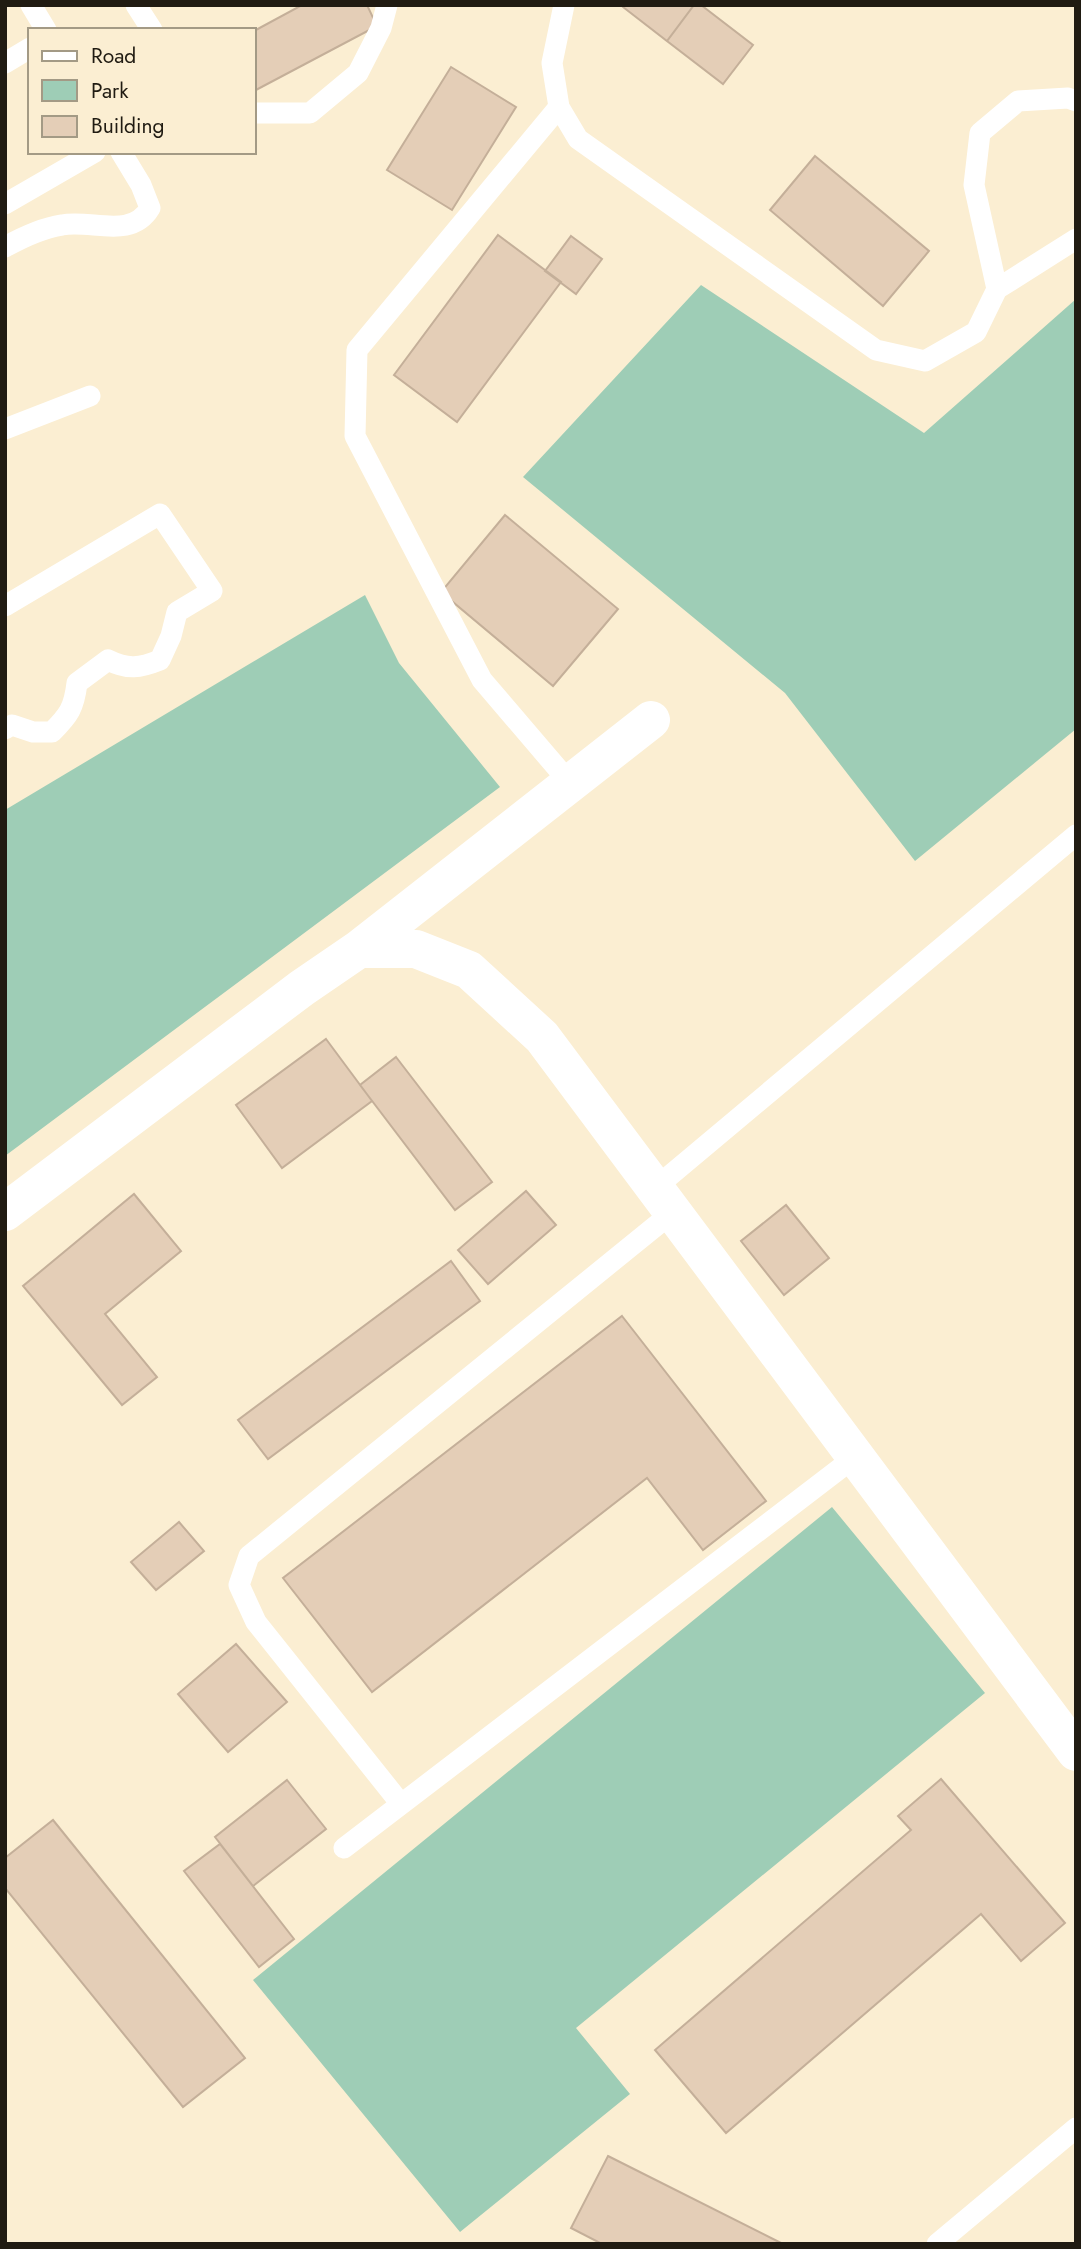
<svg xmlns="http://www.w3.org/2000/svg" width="1081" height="2249" font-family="Jost,sans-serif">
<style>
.green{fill:#9ecdb6}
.building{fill:#e4ceb7;stroke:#c4af99;stroke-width:2}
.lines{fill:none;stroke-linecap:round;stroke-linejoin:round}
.service{stroke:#fff;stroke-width:21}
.minor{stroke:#fff;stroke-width:38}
</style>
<rect width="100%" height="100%" fill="#fbeed2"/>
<path class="green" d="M701,285L924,433L1076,299V729L915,861L785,693L523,477Z
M365,595L399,663L500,787L5,1156V810Z
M832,1507L985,1693L576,2028L630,2094L460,2232L253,1980Z"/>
<path class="building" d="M302,5H367L377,26L254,91V31Z
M624,5H694L667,41L623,7Z
M694,5H701L753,45L723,84L667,41Z
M451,67L516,107L452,210L387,170Z
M815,156L929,251L883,306L770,210Z
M498,235L561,282L457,422L394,375Z
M571,236L602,259L576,294L545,271Z
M505,515L618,609L553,686L441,592Z
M326,1039L372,1101L282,1168L236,1105Z
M396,1057L492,1182L455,1210L360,1085Z
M526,1191L556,1225L488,1284L458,1250Z
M134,1194L181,1251L105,1314L157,1377L122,1405L23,1286Z
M786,1205L829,1258L784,1295L741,1241Z
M451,1261L480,1301L268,1459L238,1420Z
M622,1316L766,1501L703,1550L647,1478L372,1692L283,1578Z
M179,1522L204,1551L156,1590L131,1562Z
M236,1644L287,1702L228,1752L178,1694Z
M941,1779L1065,1923L1021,1961L981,1914L726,2133L655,2050L911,1830L898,1816Z
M287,1780L326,1829L253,1886L215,1837Z
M53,1820L245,2058L183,2107L5,1888V1858Z
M220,1844L294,1939L259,1967L184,1871Z
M608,2156L783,2244H602L571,2228Z"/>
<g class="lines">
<path class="service" d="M31,5L46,30
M136,5L152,30
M564,5L552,63L559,107L578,139L876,350L925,361L976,332L997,289L1076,239
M5,63L30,48
M559,107L357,350L355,436L482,680L570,783
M254,113H310L358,73L381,28L387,5
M5,204L95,152
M5,247C23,237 42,228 62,225C91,219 131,240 150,208L141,185L121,152
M997,289L974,185L980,133L1018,101L1068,98L1076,101
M5,429L90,396
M5,606L160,514L212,591L177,612L171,636L160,660C140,668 128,670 108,660L77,683C74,708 69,715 52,732H33L12,725L5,729
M655,1188L1076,835
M401,1804L256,1622L239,1585L249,1556L673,1212
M344,1848L855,1457
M937,2244L1076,2128"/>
<path class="minor" d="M359,949L651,720
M5,1212L302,988L359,949H416L469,970L542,1037L1076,1752"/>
</g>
<rect width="1081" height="2249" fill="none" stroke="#201b12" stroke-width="14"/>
<rect x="28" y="28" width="228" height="126" fill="#fbeed2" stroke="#a39a85" stroke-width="2"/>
<rect x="42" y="51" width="35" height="10" fill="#ffffff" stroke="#a39a85" stroke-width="2"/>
<text x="91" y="63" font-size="21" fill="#201b12">Road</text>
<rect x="42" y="80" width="35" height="21" fill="#9ecdb6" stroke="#a39a85" stroke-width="2"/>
<text x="91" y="98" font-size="21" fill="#201b12">Park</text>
<rect x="42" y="116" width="35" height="21" fill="#e4ceb7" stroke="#a39a85" stroke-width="2"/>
<text x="91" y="133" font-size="21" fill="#201b12">Building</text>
</svg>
